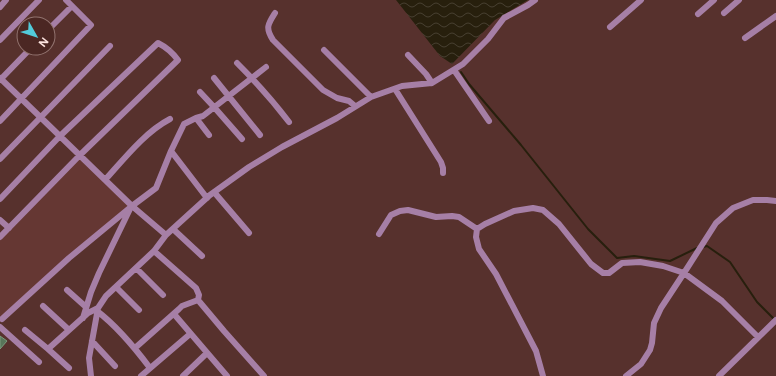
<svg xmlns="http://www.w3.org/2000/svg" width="776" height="376" font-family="Figtree,sans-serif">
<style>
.built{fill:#653733}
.water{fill:url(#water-waves)}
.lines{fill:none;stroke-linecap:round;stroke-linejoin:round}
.stream{stroke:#271f0d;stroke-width:2}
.building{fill:#58765a;stroke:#7b9b7d}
.minor{stroke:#a67fa6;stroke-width:6}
</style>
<defs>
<pattern id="water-waves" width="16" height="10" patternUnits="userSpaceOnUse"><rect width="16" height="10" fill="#271f0d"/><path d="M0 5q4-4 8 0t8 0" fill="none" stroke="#473f30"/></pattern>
</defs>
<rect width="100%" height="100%" fill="#57312d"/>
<path class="built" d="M80,155L132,206L0,322V238Z"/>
<path class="water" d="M396,0H528L495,20L452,64L440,56Z"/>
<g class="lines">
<path class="stream" d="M461,72L469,84L521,145L588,229L617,258L634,256L670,261L697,248
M703,247L707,246L730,262L757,302L775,320"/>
</g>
<path class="building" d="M0,336L7,341L0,349Z"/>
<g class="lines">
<path class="minor" d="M0,7L6,0
M275,13C268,24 265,28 273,40L323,90L337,98L349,101L355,106
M724,13L739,0
M698,14L714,0
M610,27L641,0
M48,30L72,6
M745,38L776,16
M0,40L39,0
M324,50L371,97
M408,55L426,74L432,83
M237,63C256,82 273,101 289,122
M454,70L489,121
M0,78L132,206L166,235
M214,78L260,135
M0,80L31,48
M395,89L441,162L443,168V173
M200,92L214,107L242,139
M196,118L209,135
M0,121L91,25L66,0
M0,159L110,46
M105,180C124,159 145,132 170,119
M214,192L249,233
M207,198L171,151L184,124L196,118L203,116L266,67
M0,199L60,136L158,43C166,47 172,52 178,60L80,155L0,237
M0,220L9,228
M173,229L202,256
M379,234L391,215L400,211L408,210L436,217L452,216L459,217L477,229
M154,251L196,288L199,295L198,300L224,331L264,376
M136,268L163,295
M116,287L139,310
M67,290L86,307
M43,306L69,330
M97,311C118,327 135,348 150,368
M174,314L227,376
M83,318L91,292L99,273L130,209
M2,319L69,258L132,206L156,188L171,151
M0,327L39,362
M25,330L48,349L69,368
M92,341L115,366
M135,348L179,309L182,306L198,300
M48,349L88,313L98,308
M91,376L89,358L98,308L106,296L154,251L166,235L210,195L249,167L282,147L337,118L371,97L402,86L432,83L463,64L488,39L504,18L528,5L535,0
M141,376L190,334
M183,376L207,353
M543,376L536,351L496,274L479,249L476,237L477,229L485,224L514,211L533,208L543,210L559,224L591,264L603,273H609L622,263L640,262L663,266L684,273L722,301L758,337
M626,376L641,364L650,350L652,343L654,323L661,308L684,273L716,223L733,208L753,200H767L776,201
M719,376L776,320"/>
</g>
<g transform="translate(36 36) rotate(129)"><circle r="19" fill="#4b2723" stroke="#92736f"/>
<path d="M0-3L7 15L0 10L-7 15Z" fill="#52cbda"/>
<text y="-6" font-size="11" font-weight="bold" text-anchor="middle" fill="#fde4e0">N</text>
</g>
</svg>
